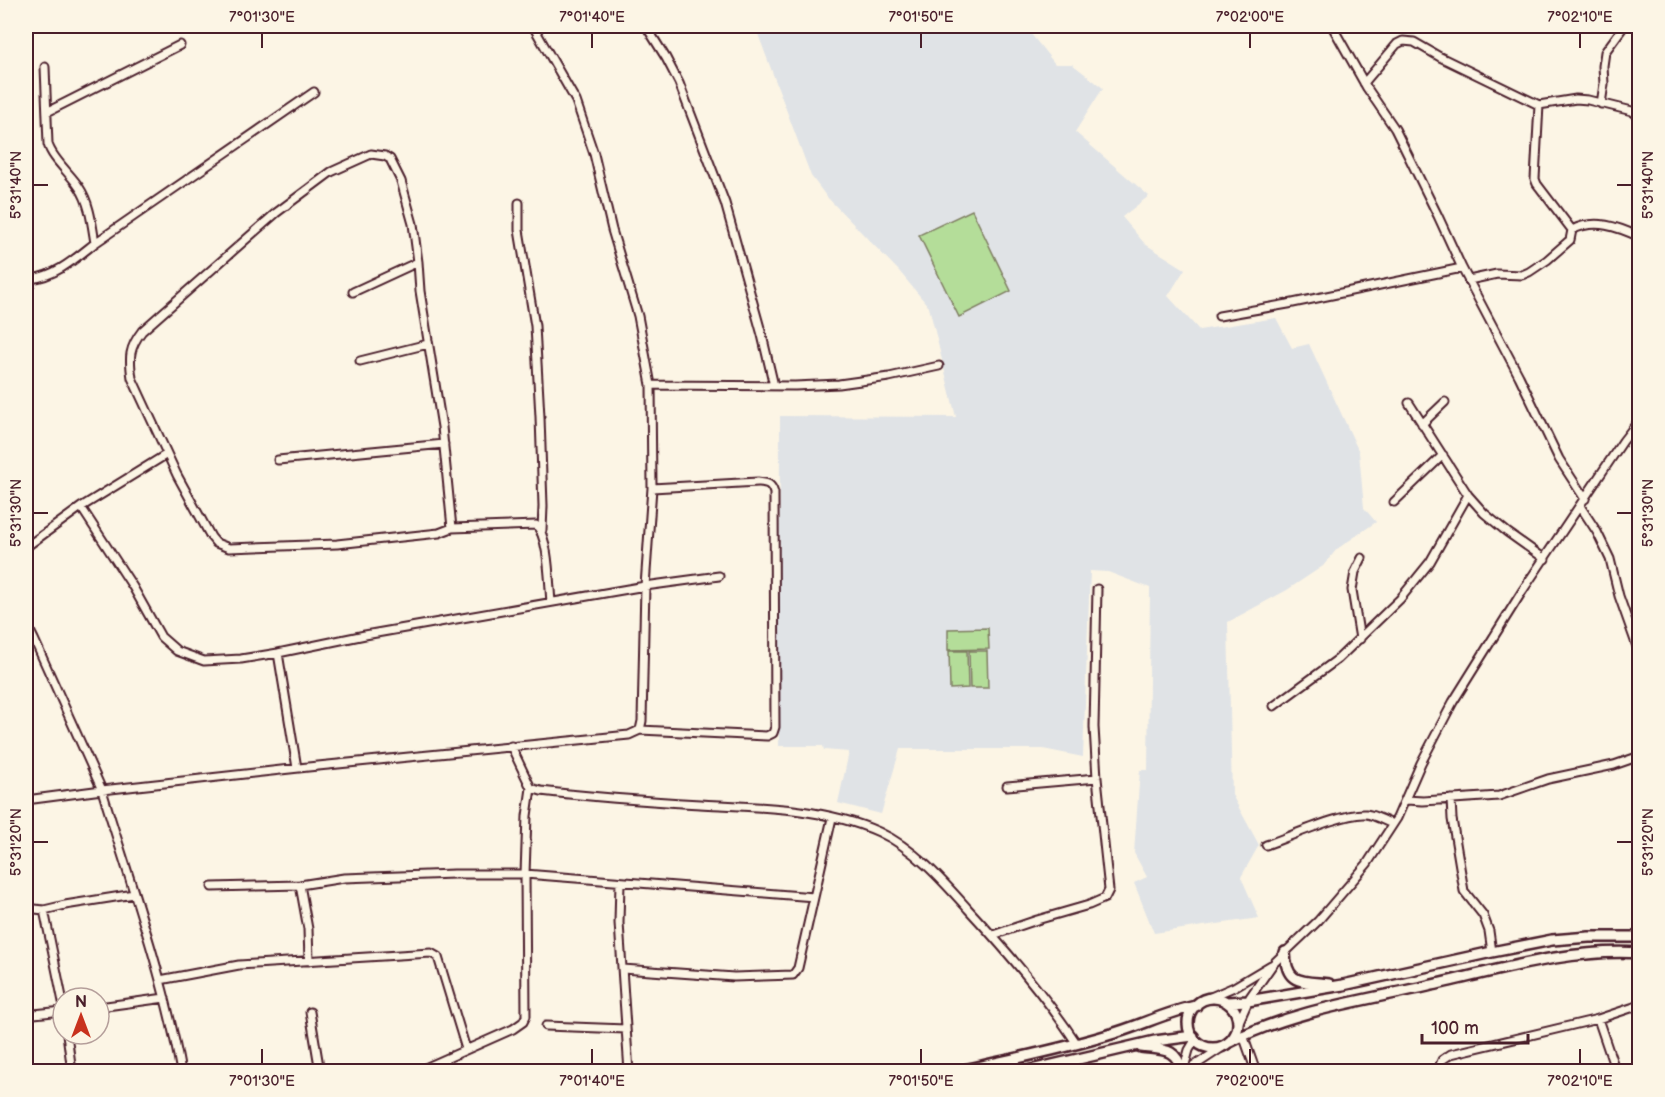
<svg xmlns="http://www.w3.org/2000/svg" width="1665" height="1097" font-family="'Balsamiq Sans',sans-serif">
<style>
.built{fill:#e0e3e6}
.green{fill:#b4dd99;stroke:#7f7e62;stroke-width:1.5}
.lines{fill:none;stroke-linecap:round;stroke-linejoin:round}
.minor-casing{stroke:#4a1f2b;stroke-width:11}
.major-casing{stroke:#4a1f2b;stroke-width:14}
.minor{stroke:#fcf5e5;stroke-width:7}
.major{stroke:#fcf5e5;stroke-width:9}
.ticks{fill:none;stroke:#4a1f2b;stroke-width:2}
.neatline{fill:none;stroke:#4a1f2b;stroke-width:2}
.ticks-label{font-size:15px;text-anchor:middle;fill:#4a1f2b}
</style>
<rect width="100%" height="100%" fill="#fcf5e5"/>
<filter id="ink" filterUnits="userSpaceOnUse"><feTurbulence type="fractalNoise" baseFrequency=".0167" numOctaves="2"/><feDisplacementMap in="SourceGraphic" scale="12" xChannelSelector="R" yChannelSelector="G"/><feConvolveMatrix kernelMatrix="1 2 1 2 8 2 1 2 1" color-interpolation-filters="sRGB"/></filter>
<g filter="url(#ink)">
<path class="built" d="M755,26H1027L1031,34L1055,64H1072L1103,88L1075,132L1149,196L1122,217L1145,244L1185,269L1168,296L1199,330L1276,318L1292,348L1309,344L1359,452L1364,508L1376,522L1337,549L1323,566L1287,590L1228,622L1232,795L1259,845L1241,877L1259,918L1154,933L1134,883L1147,877L1134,853L1140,770H1148L1150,588L1108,572L1090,571L1083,757L1043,749H900L881,814L838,803L849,752L824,750L823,746H779L780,416L956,417L929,307L899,271L826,196L811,176Z"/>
<path class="green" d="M972,210L1011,291L959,317L919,235Z
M988,628L989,649L948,650V629Z
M949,651H967L968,688L950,689Z
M969,651H987L988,688H970Z"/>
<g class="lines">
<g class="minor-casing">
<path id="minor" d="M646,26L666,58L679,83L725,203L762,335L774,386
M1332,26L1367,88L1395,129L1438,216L1462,268L1519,376L1559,459L1585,499
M45,67L48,144C52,159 70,173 79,187C90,203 92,225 95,243
M1364,83L1397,44L1403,41L1414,42L1440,57L1539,105L1576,99L1588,100L1632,111L1640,117
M1601,104L1604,84L1603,66L1605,52L1624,26
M47,112L180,45
M519,203V230L535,326L540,417L543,506L542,530
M1572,230C1595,218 1618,227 1640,237
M26,270C30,275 30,279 30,285L26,288
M30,279C55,277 76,258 95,243L314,92
M1469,280L1497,274L1522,275L1529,272L1547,260L1570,240L1572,230L1537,184L1535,179L1539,105
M353,292L418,262
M1219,316L1288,304L1462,268
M360,361L428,344
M651,385L795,386L839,384L889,377L939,366
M1409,403L1468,495L1484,513L1507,532L1545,559
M1422,424L1445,402
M278,460L444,444
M1394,502L1443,455
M1580,506L1597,532L1610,559L1619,596L1640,655
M81,507L133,587L161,637L177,651L204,661L241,659L278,653L365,635L645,586L652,488L651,385L638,316L612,230L594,154L576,101L533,26
M452,528L442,427L420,291L418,262L413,224L401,181L390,159L385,156L371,154L331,172L276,213L142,331C129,348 129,357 132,378L177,475L211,537L216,543L229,548L337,544L439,533L452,528L536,525C549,537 549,583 551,602
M26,547L81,507L167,454
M26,623L34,639L26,640
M34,639L102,790L308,767L629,735L640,730L642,721L645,586L719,576
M1360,639L1352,590L1355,572L1362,558
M278,653L297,768
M1274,706L1338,659L1400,599L1430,562L1468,495
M640,730L767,736L773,733L775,727L774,493C771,483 767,483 758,482L652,488
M511,746L531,788L541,791C593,797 647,801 700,804C759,807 823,807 879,832C914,848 943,881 968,909C1007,951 1045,995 1077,1044
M1007,786L1097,778
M1451,799L1452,819L1464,891L1483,915L1489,931L1492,952
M26,800L102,790C130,883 164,976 181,1072
M1406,800L1423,801L1499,796L1548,779L1614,765L1640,756
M1266,845C1289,837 1345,812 1366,814C1375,815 1384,821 1393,824
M620,882L619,923L629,1072
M300,885L308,929L309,961
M212,887L300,885L344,878L454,874H525L814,897
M26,908L44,910L65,905L134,894
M44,910L63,1002
M993,935L1037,920L1089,905L1105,898L1109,890L1097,778L1094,727L1097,589
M623,969L734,977L793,975L798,968L832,818
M160,980L239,965L431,953L438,957L466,1049
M1206,999L1234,987L1271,965
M99,1007L165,998
M310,1012L320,1072
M26,1014H34L63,1011
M1598,1019L1616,1072
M1238,1024L1250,997L1273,964L1318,921L1367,864L1397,818L1421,763L1453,702L1523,590L1623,441L1640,419
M546,1026L626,1029
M67,1034L72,1072
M1243,1035L1256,1072
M416,1072L513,1029L523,1022L526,1016L525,874L527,816L531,788
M1183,1072L1189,1050L1195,1040
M1185,1072L1226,1045
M1437,1072L1442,1060L1451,1054L1598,1019L1640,1005"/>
</g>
<g class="major-casing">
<path id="major" d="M1285,952C1286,985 1301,981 1329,984
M1188 1023a25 25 0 1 1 50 0a25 25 0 1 1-50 0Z
M1227,1002L1248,1001L1343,985L1492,952L1552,940L1589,937H1640
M1230,1042C1291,1011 1361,1001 1428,986C1497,971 1568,948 1640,953
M1141,1047C1162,1050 1177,1047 1182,1072
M956,1072C1007,1060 1059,1050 1108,1035C1138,1027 1166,1012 1196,1006
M1023,1072L1155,1041L1193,1036"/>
</g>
<use href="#minor" class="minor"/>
<use href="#major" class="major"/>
</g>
</g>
<path class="ticks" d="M262,33V48M592,33V48M921,33V48M1250,33V48M1580,33V48M33,185H48M1617,185H1632M33,513H48M1617,513H1632M33,842H48M1617,842H1632M262,1049V1064M592,1049V1064M921,1049V1064M1250,1049V1064M1580,1049V1064"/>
<rect width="1665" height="1097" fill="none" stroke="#fcf5e5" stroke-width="66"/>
<g transform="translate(81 1016)"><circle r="28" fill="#fcf5e5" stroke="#b59f9b" stroke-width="1.5"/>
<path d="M0-4.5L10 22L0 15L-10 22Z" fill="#c8321e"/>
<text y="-9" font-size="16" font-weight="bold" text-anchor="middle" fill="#4a1f2b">N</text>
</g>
<path d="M1422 1034v9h106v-9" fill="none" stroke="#4a1f2b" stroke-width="3"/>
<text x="1431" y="1034" font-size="18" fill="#4a1f2b" stroke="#fcf5e5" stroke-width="4.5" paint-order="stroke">100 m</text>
<rect x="33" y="33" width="1599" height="1031" class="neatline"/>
<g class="ticks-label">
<text x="262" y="22">7°01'30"E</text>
<text x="592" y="22">7°01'40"E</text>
<text x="921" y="22">7°01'50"E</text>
<text x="1250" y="22">7°02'00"E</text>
<text x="1580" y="22">7°02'10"E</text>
<text transform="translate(16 185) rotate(-90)" y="5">5°31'40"N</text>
<text transform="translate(1648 185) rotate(-90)" y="5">5°31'40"N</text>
<text transform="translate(16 513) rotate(-90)" y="5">5°31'30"N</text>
<text transform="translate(1648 513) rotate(-90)" y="5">5°31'30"N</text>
<text transform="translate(16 842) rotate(-90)" y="5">5°31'20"N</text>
<text transform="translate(1648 842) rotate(-90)" y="5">5°31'20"N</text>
<text x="262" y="1086">7°01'30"E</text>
<text x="592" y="1086">7°01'40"E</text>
<text x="921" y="1086">7°01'50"E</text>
<text x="1250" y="1086">7°02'00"E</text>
<text x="1580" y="1086">7°02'10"E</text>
</g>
</svg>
